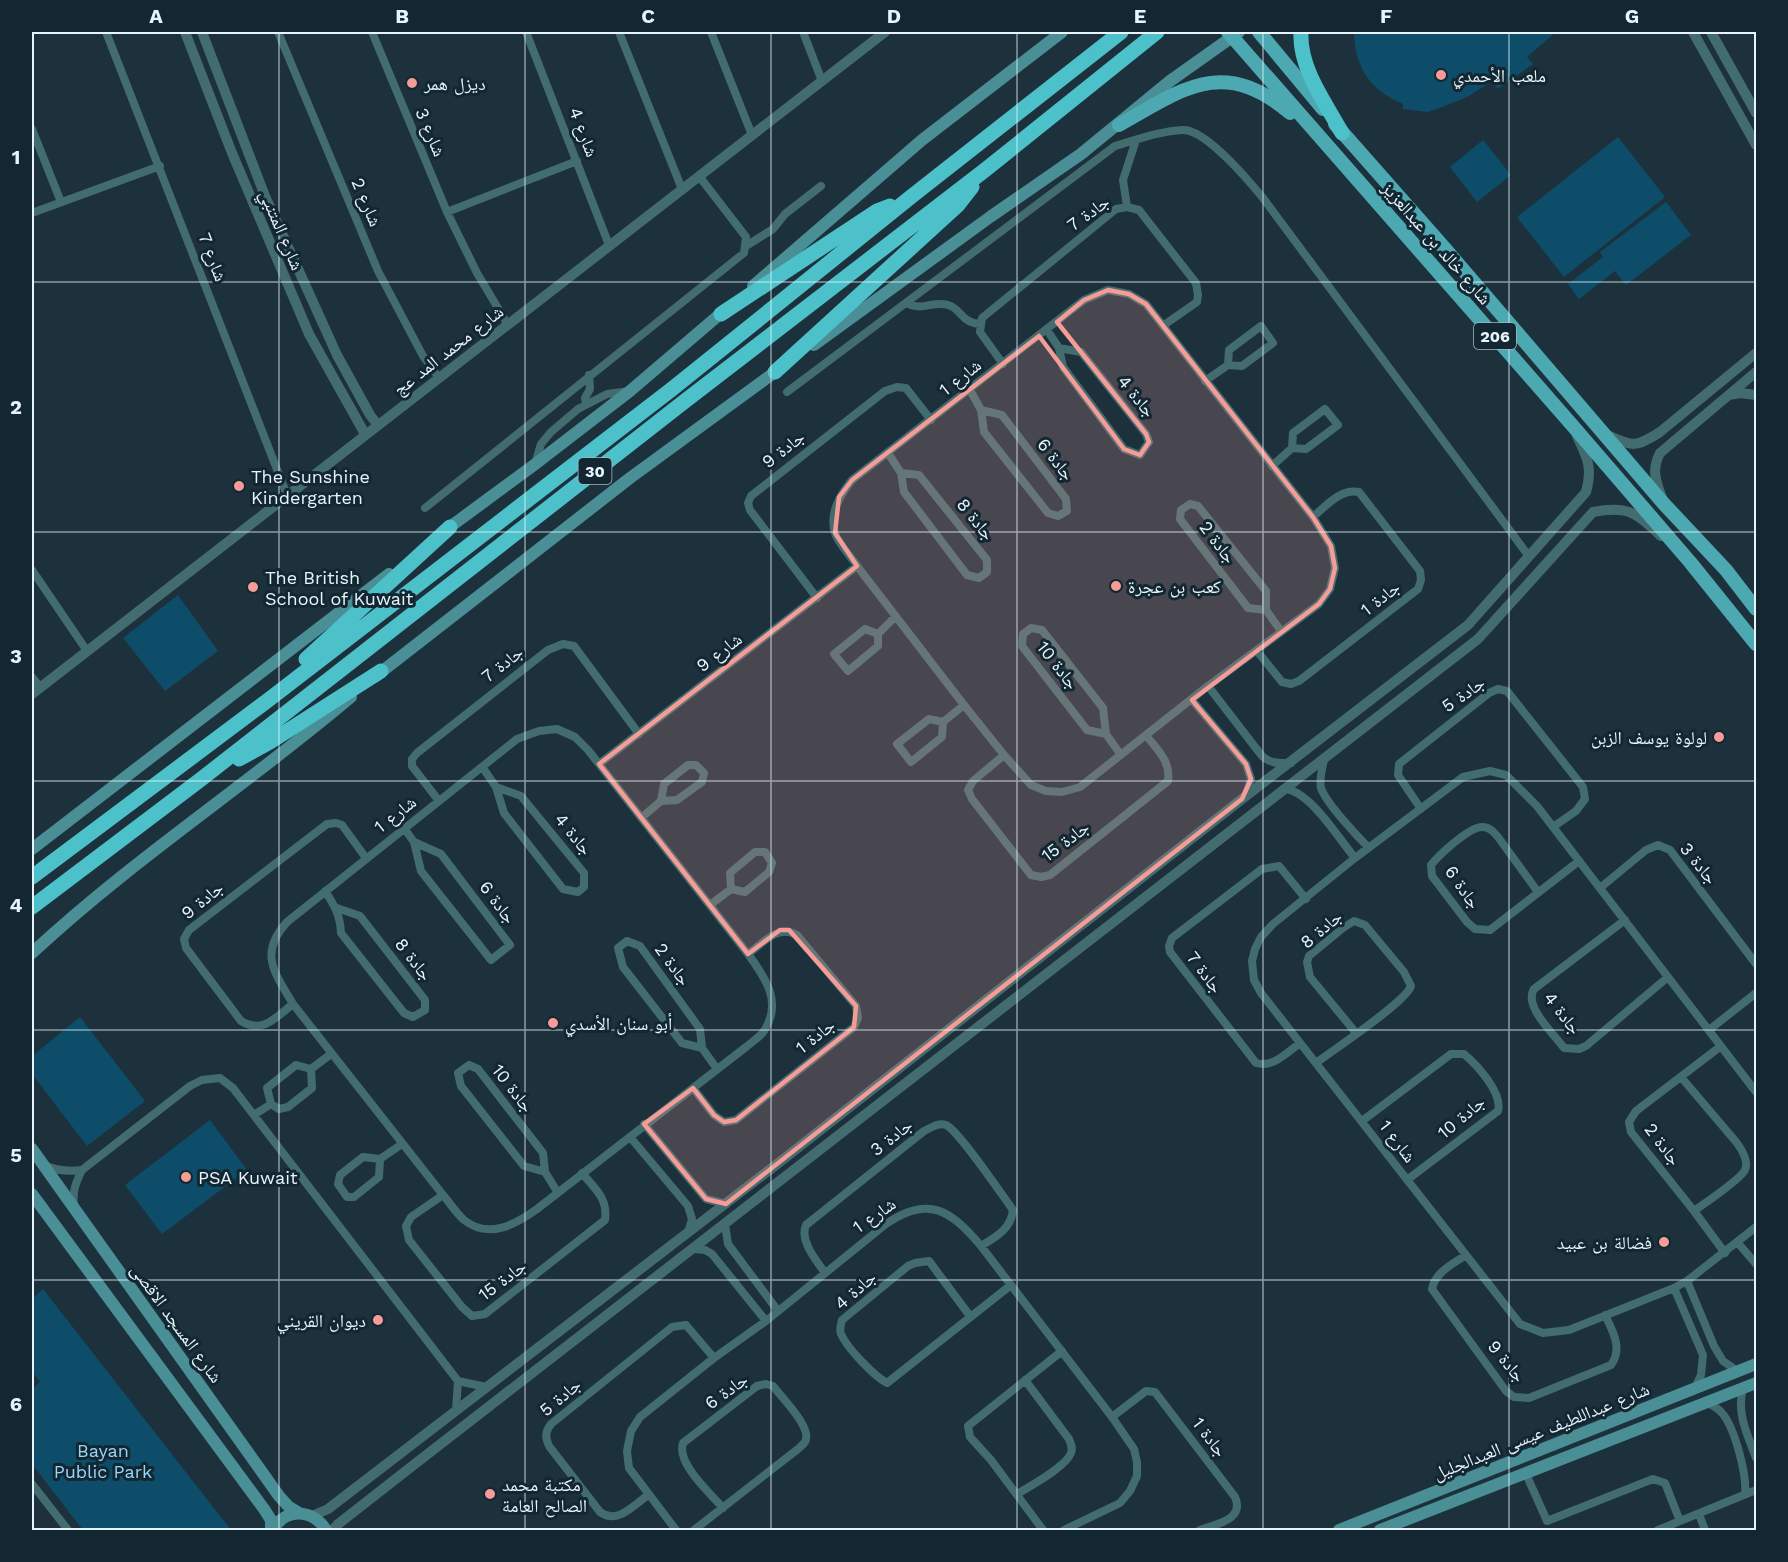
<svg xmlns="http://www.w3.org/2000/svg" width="1788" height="1562" font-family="'Work Sans','Noto Naskh Arabic',sans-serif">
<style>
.green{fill:#0d4d69}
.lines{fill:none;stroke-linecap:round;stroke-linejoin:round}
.minor{stroke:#436c70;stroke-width:8}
.tertiary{stroke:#436c70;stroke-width:10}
.secondary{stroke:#498f95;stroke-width:12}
.primary{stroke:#4ca9b1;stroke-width:14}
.motorway{stroke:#4dc1ca;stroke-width:15}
.marked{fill:#f59c96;fill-opacity:0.2;stroke:#f59c96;stroke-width:4.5;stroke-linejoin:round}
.grid{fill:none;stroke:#e7f4fb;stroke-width:1.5;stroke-opacity:0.55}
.poi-dot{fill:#f59c96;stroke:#132732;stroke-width:2}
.labels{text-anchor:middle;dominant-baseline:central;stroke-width:6;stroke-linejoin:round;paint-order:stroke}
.shield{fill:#132732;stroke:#a7b6bf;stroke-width:1.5}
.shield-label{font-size:16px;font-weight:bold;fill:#e7f4fb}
.poi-label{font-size:18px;fill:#e7f4fb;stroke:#132732;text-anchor:start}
.street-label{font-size:18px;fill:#e7f4fb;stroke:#132732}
.park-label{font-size:18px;fill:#97d6f9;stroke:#132732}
.neatline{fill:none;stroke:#e7f4fb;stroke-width:2}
.grid-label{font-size:20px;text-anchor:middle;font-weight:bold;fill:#e7f4fb}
</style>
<rect width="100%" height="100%" fill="#1d313d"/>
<path class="green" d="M1354,32H1556L1527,57L1533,64L1498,89L1492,81L1469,96L1445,106L1428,112L1403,109V104C1370,90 1355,68 1354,32Z
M1618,137L1665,197L1564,277L1517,217Z
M1483,140L1511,175L1477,202L1450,167Z
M1666,202L1691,235L1626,285L1615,271L1579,299L1568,284L1603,257L1600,252Z
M178,595L218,651L165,691L123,638Z
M80,1017L145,1101L87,1146L32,1074V1056Z
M210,1120L247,1170L162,1234L125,1185Z
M43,1289L231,1530H83L32,1464V1389L40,1382L32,1371V1299Z"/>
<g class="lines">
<path class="minor" d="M106,32L287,495
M278,32L378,271L423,356L439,378
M372,32L447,212L477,273L508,325
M526,32L609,245
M619,32L682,189
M711,32L752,135
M803,32L822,81
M32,129L61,202
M1127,207L1123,180L1136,140
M447,212L577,161
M32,213L160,166
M746,246L773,229L785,214L821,186
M1108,290L1129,294L1146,304L1313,517L1331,546L1335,568L1330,589L1319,604L1208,686L1080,787L1062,792L1046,791L1031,785L1004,755L964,705L857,566C851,556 839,545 835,533C829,513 840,495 852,480L1084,300Z
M906,303C923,312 932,300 948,305C962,309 960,322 980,324
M1047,330L1059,348L1063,367L1124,449L1140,455L1149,442L1146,434L1081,352L1059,348
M1003,364L980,332L982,318L1116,209L1127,207L1139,210L1196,283L1198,295L1197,302L1164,325
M1205,381L1228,365L1242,366L1273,343L1261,326L1229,350L1228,365
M970,390L981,410L984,432L1048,513L1058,516L1067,511L1066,499L1002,415L981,410
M787,392L1115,146C1136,140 1160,131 1183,130C1205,129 1249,181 1263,198L1528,555
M586,403L585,398L590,389L589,375
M888,453L901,473L904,492L967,575L979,578L987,572V560L919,475L901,473
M535,464L541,444L551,432L578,409L607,394L630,391
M1272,466L1292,448L1306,449L1338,425L1325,409L1293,433L1292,448
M425,508L744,253L746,237L699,176
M32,570L87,651
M817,598L750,510L748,503L751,496L885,391L897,387L906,388L931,420
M1266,610L1248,608L1180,519L1181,510L1190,504L1198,506L1266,591V610L1281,631
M878,634L865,629L834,654L848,671L878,646V634L896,616
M1257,651L1282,682L1291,684L1299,681L1418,589L1421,580L1420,571L1359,492C1341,488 1326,506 1313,517
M32,677L40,687
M1208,686L1262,756C1271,764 1279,763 1291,763
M1192,700L1246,764L1251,779L1246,794
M929,719L943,722L942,737L911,762L897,744Z
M943,722L964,705
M557,729L575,737L588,750L748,954C765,977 783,1002 764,1031C760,1037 752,1042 746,1047L537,1209C516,1224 489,1240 464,1220C456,1213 450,1203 443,1195L293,1004C275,973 258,954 287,922L517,739L539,731Z
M1106,734L1087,730L1022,646L1023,634L1031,628L1042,630L1103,708L1106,734L1121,755
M1004,755L973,781L968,790L972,799L1031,875L1041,877L1050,875L1168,781C1171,761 1157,750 1146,735
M1324,760C1322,769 1319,779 1321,788C1326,803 1357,836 1369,848
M599,764L857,566
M483,768L496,787L521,796L584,873V887L578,892L563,889L504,813L496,787
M1285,789C1310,791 1339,839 1355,858
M439,801L412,766V759L417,753L548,650L563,644L574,646L639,734
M1421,809L1398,775L1399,764L1489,693L1498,689L1507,691L1583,787L1585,799L1576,811L1553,827
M641,818L661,801L677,800L702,782L704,773L696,765H688L664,784L661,801
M404,828L414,842L441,854L510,945L491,960L421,871L414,842
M1600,888L1646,850L1658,845L1670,850L1756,964
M325,891C335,906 340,915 341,933L404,1013L413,1017L425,1010V1000L360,916L337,908
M1538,892L1498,837C1493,831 1489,827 1482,827C1469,827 1439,855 1431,865L1432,876L1467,922L1475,929L1490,930L1579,861
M710,905L731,889L745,892L769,872L772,863L765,852H755L730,873L731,889
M1625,920L1534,989C1523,1006 1554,1034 1564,1048L1579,1049L1586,1046L1668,977
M293,1004C275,1018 263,1034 241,1021L186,948L184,939L189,930L327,824L336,823L342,825L366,858
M1709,1030L1756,993
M1299,1044C1286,1053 1273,1068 1256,1063L1170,952L1169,946L1172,938L1262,869L1279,866L1306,899
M1721,1046L1636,1111L1629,1122L1631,1132L1694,1211L1725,1253
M702,1048L682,1043L623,967L618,948L627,941L640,946L700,1029L702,1048L717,1069
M1316,1063C1333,1050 1406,1002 1411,986L1404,972L1365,925L1354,921L1343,928L1309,956L1307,962L1310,977L1356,1033
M296,1065L311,1069L312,1088L288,1107L279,1109L271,1104L267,1088Z
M311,1069L331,1054
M1681,1077L1737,1143C1742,1150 1749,1161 1745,1170C1740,1180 1705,1203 1694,1211
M693,1088L714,1115L724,1122L736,1120L854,1027L858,1018L856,1006L797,935C778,924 763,943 748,954
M1756,1092L1537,806L1506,775L1490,771L1463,777L1355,858L1273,924L1261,937L1255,949L1252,961L1254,980L1261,993L1520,1324L1543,1333L1569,1330L1674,1288L1687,1281L1756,1227
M254,1115L271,1104
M1362,1121L1451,1054H1464C1477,1065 1503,1093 1498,1111L1407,1180
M644,1124L706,1199L726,1204
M630,1137L688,1206L692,1219L688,1233
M380,1159L379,1177L354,1197H347L338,1184L340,1175L363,1157L380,1159L402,1144
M44,1165C57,1171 68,1172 82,1170
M545,1172L524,1166L461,1086L458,1073L469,1065L478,1069L543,1153L545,1172L558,1193
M443,1195L411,1217L406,1226L409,1240L462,1307L472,1316L485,1314L605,1220C608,1198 595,1189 582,1173
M74,1205C72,1192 76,1182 82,1170L190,1086L202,1080L220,1078L233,1088L458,1381L486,1387
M725,1224L728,1244L778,1311
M1738,1243L1756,1264
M693,1249L705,1250L712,1254L766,1321
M1466,1255C1453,1264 1435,1272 1432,1289L1506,1391L1514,1397L1529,1398L1611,1365C1623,1348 1613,1332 1605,1315
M825,1273C817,1261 799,1241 806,1225L924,1131C931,1128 938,1122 946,1125C959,1131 1002,1195 1013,1210C1011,1229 996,1237 981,1246
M1687,1281L1714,1346L1723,1361L1739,1372
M1674,1288L1703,1355L1701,1375L1694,1390
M970,1316L929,1261L915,1263L908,1266L842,1320C841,1325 839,1329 841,1334C847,1348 874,1376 887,1383L1011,1285
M1743,1389C1736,1413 1748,1436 1756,1458
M1706,1402C1711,1405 1718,1408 1722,1413C1735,1428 1747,1475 1745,1494
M456,1410L458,1381
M1112,1417L1146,1391L1155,1392L1235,1497C1245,1520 1216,1524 1200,1530
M1526,1474L1547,1521L1653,1479L1665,1483L1680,1521
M32,1484L68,1530
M1017,1494C1030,1486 1066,1467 1071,1453C1073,1448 1071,1444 1069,1439L1025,1380
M648,1495C634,1505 617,1525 600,1512L549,1446C545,1437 545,1432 551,1424L672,1327L686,1325L714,1358
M1699,1514L1705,1530
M676,1530L629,1468L627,1451L631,1431L640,1417L714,1358L766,1321L886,1224C929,1194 951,1211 981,1246L1112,1417L1134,1449L1137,1462V1476L1130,1491L1120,1503L1064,1530
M694,1530L798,1449C800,1447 803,1445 805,1442C813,1428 782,1398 773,1386L766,1384L757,1386L683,1443C676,1463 710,1493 723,1508
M1043,1530L991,1460L970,1437L968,1426L1062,1351
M1658,1530L1756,1490"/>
<path class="tertiary" d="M185,32L232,153L309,334L365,434
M202,32L265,196L337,355L370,415L378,425
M1693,32L1756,145
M1711,32L1756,113
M1729,395L1740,393L1756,395
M1605,434C1632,446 1634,449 1660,432L1756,353
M1662,498C1656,481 1651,470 1660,453L1756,372
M32,694L885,32
M312,1516L328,1509L781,1161L1242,799L1468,625L1586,492C1593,468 1587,457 1577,436
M333,1530L337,1525L402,1474L1478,639L1593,512C1629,505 1636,513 1661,536"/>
<path class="secondary" d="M753,286L922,140L1062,32
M814,345L990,217L1081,154L1170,81L1239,32
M443,532L534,465L630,391L726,309
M376,676L630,478L782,367
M32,849L389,574
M32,953C132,860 247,785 351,697
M32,1149L279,1496L289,1507L299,1513
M32,1194L264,1509L271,1520V1530
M273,1530C285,1507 313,1509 326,1530
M1339,1530L1756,1364
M1380,1530L1756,1383"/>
<path class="primary" d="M1228,32L1572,425L1690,562L1756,644
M1259,32L1323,109
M1335,124L1447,251L1664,504L1726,570L1756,609
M1119,125C1183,89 1223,56 1290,113"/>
<path class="motorway" d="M1301,32C1299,68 1325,102 1342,133
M721,314L877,211L890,206
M775,372L958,205L972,187
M306,659L450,527
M239,759L270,742L381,671
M32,877L267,701L672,389L912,196L1121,32
M32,907L200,780L685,401L985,170L1157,32"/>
</g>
<path class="marked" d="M1108,290L1129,294L1146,304L1313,517L1331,546L1335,568L1330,589L1319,604L1192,700L1246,764L1251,779L1242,799L726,1204L706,1199L644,1124L693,1088L714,1115L724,1122L736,1120L854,1027L856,1006L789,930H780L748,954L599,764L857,566L835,533L839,497L852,480L1039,336L1124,449L1140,455L1149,442L1146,434L1057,322L1084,300Z"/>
<path class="grid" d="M279,32V1530M525,32V1530M771,32V1530M1017,32V1530M1263,32V1530M1509,32V1530M32,282H1756M32,532H1756M32,781H1756M32,1030H1756M32,1280H1756"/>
<g class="poi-dot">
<circle cx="1441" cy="75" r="6"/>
<circle cx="412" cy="83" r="6"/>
<circle cx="239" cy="486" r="6"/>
<circle cx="1116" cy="586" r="6"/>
<circle cx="253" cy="587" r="6"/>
<circle cx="1719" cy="737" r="6"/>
<circle cx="553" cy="1023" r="6"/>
<circle cx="186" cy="1177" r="6"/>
<circle cx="1664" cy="1242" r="6"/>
<circle cx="378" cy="1320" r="6"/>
<circle cx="490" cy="1494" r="6"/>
</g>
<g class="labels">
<g class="shield">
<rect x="1474" y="323" width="42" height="26" rx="4.5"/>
<rect x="578.5" y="458" width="33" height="26" rx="4.5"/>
</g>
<g class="shield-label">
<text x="1495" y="336">206</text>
<text x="595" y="471">30</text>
</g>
<g class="poi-label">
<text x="1453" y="75">ملعب الأحمدي</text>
<text x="424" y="83">ديزل همر</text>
<text x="251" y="476">The Sunshine<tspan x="251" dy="21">Kindergarten</tspan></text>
<text x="265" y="577">The British<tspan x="265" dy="21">School of Kuwait</tspan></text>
<text x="1128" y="586">كعب بن عجرة</text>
<text x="1707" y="737" text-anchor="end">لولوة يوسف الزبن</text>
<text x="565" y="1023">أبو سنان الأسدي</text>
<text x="198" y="1177">PSA Kuwait</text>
<text x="1652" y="1242" text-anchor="end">فضالة بن عبيد</text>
<text x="366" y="1320" text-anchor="end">ديوان القريني</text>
<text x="502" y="1484">مكتبة محمد<tspan x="502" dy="21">الصالح العامة</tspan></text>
</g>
<g class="street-label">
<text transform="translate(431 132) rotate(67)">شارع 3</text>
<text transform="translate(584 132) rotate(69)">شارع 4</text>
<text transform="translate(367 202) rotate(67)">شارع 2</text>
<text transform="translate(1088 213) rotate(-36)">جادة 7</text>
<text transform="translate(282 230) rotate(67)">شارع المتنبي</text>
<text transform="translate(1437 243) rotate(49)">شارع خالد بن عبدالعزيز</text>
<text transform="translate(213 257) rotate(69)">شارع 7</text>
<text transform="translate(448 350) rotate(-38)">شارع محمد المد عج</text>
<text transform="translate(960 377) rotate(-38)">شارع 1</text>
<text transform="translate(1137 396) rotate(51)">جادة 4</text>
<text transform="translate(783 449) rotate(-38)">جادة 9</text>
<text transform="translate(1056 459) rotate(52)">جادة 6</text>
<text transform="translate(976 519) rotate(51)">جادة 8</text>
<text transform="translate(1218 542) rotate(53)">جادة 2</text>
<text transform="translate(1380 598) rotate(-38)">جادة 1</text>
<text transform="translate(719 652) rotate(-37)">شارع 9</text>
<text transform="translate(502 664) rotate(-38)">جادة 7</text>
<text transform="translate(1058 665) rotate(52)">جادة 10</text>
<text transform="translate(1463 694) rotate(-35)">جادة 5</text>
<text transform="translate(395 814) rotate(-38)">شارع 1</text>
<text transform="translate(574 834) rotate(51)">جادة 4</text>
<text transform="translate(1065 841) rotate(-37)">جادة 15</text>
<text transform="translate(1699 863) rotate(51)">جادة 3</text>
<text transform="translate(1463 887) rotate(55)">جادة 6</text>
<text transform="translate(202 900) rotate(-39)">جادة 9</text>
<text transform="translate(498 902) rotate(53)">جادة 6</text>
<text transform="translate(1321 929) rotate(-40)">جادة 8</text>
<text transform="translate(414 959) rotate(52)">جادة 8</text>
<text transform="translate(673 964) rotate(54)">جادة 2</text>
<text transform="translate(1205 972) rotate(53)">جادة 7</text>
<text transform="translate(1563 1013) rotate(52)">جادة 4</text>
<text transform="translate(815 1036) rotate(-38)">جادة 1</text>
<text transform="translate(513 1088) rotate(52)">جادة 10</text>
<text transform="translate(1461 1117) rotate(-40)">جادة 10</text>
<text transform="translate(891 1137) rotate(-38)">جادة 3</text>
<text transform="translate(1398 1141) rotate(53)">شارع 1</text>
<text transform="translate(1663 1144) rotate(53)">جادة 2</text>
<text transform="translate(874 1215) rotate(-35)">شارع 1</text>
<text transform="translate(502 1280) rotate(-37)">جادة 15</text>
<text transform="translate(855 1290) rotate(-41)">جادة 4</text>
<text transform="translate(177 1323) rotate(54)">شارع المسجد الاقصى</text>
<text transform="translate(1507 1361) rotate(51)">جادة 9</text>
<text transform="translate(726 1391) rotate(-36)">جادة 6</text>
<text transform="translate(560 1397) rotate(-40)">جادة 5</text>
<text transform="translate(1541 1431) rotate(-22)">شارع عبداللطيف عيسى العبدالجليل</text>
<text transform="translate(1210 1437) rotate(53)">جادة 1</text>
</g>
<g class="park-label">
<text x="103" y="1450">Bayan<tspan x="103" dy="21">Public Park</tspan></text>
</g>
</g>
<rect width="1788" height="1562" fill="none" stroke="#132732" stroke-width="66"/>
<rect x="33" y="33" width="1722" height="1496" class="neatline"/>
<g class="grid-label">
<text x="156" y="23">A</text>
<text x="402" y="23">B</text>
<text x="648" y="23">C</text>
<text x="894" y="23">D</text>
<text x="1140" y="23">E</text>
<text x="1386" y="23">F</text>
<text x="1632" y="23">G</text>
<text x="16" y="164">1</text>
<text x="16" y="414">2</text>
<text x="16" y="663">3</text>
<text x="16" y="912">4</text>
<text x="16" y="1162">5</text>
<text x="16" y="1411">6</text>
</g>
</svg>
